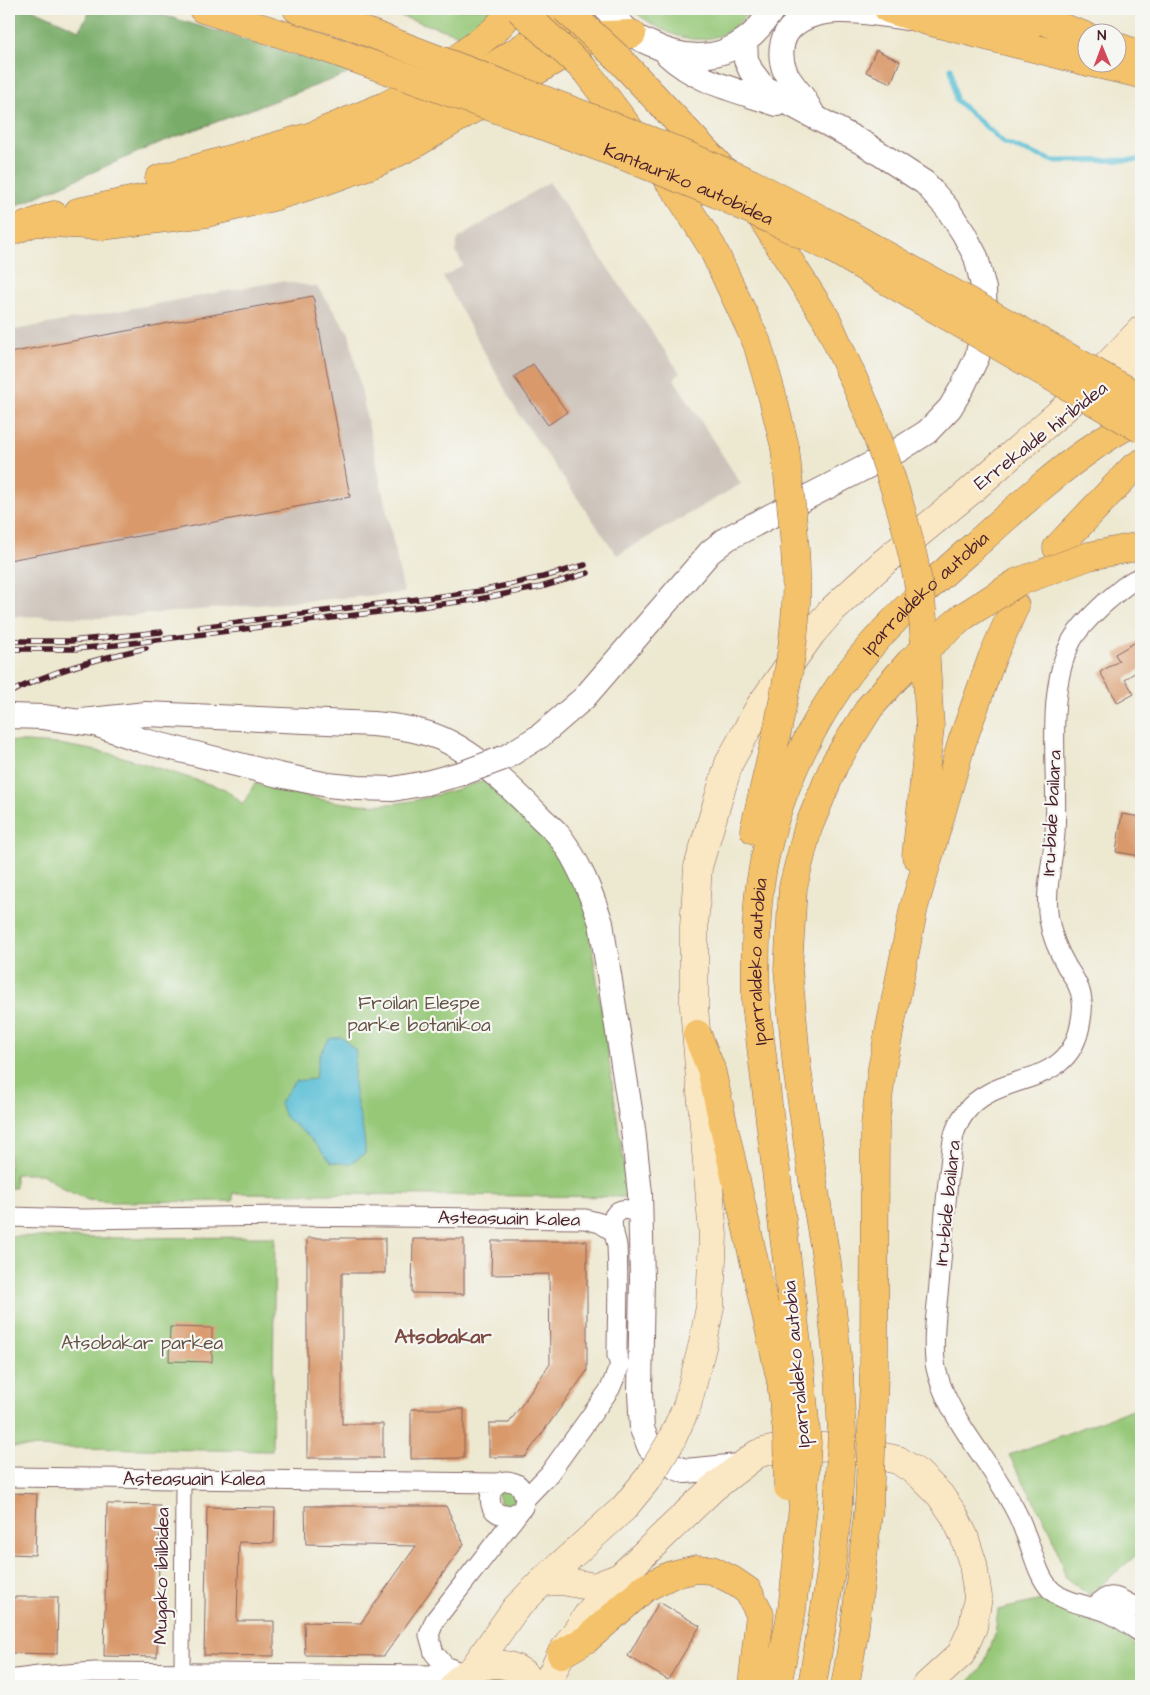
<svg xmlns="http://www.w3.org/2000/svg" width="1150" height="1695" font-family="'Architects Daughter',sans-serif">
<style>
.industrial{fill:#ccc2b9}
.green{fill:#96c878;stroke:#707452}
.forest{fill:#78ac68;stroke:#61664a}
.water{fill:#57bed5;stroke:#506e80}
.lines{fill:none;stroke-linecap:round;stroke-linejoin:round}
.stream{stroke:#57bed5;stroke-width:5}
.building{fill:#d9996a}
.pedestrian-casing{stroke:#836565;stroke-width:17}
.minor-casing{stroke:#836565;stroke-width:21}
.tertiary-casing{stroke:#836565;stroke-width:26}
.secondary-casing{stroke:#836565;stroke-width:29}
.trunk-casing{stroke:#836565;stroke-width:29}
.motorway-casing{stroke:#836565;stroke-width:29}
.pedestrian{stroke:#fff;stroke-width:15}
.minor{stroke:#fff;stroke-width:19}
.tertiary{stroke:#fff;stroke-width:24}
.secondary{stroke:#fae7c3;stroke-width:28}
.trunk{stroke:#f3c26a;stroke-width:28}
.motorway{stroke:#f3c26a;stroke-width:28}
.rail-casing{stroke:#4a1f2b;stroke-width:5.5}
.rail{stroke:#f6f6f2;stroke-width:4;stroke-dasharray:11;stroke-linecap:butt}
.tertiary-bridge-casing{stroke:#836565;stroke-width:26;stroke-linecap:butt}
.secondary-bridge-casing{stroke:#836565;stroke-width:29;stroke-linecap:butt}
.motorway-bridge-casing{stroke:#836565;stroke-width:29;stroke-linecap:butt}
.tertiary-bridge{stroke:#fff;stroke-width:24}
.secondary-bridge{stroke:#fae7c3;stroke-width:28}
.motorway-bridge{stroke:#f3c26a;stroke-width:28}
.labels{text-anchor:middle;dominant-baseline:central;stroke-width:4.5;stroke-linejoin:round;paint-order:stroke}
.street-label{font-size:19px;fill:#4a1f2b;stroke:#f6f6f2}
.park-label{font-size:19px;fill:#615242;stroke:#f6f6f2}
.neighbourhood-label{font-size:20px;font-weight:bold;fill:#7c4a41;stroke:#f6f6f2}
</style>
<rect width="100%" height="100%" fill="#f6f6f2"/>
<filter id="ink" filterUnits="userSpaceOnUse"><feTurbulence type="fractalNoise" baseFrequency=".02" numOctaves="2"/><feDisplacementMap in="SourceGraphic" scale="10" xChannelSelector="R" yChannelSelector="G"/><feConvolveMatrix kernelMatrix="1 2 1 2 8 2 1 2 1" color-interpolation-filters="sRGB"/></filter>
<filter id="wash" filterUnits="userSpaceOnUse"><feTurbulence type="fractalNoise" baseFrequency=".0096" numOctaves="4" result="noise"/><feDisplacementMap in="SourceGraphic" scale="20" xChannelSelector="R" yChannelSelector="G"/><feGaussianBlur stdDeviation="1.12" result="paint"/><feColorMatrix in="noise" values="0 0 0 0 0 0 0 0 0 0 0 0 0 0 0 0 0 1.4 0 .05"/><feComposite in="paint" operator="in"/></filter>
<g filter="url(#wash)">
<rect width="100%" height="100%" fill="#ede8d0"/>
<path class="industrial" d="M1114,9H1141V17Z
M549,182L680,373L674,379L741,484L617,555L518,413L443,277L463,265L456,252L457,242L459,238Z
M281,281L317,287L349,333L404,593L101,618L9,616V331Z"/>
<path class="green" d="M378,9H488L491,11L463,36Z
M631,9H751C716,57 671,41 631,9Z
M9,741L59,744L113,754L225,789L243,804L255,783C303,796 348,809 399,803C429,799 459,788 488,780L534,822L572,873L590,917L591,940L629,1197L233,1193V1201L110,1202L88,1200L64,1189L42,1174H15V1188H9Z
M9,1236L93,1238L275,1237L272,1451L9,1447Z
M1141,1406V1551L1089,1595L1066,1578L1051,1532L1009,1455Z
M513,1489L517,1504L502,1507L498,1494L500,1491Z
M1046,1599L1099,1626L1125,1636L1141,1651V1686H965L983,1666L995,1635L998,1610Z
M481,1677H508L521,1686H468Z"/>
<path class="forest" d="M9,9H32L79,30L91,9H143L353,72L159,143L9,209Z"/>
<path class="water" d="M341,1037L356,1051C355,1060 354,1070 354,1079C354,1104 366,1128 365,1154L349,1164L331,1162L309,1137L285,1117L280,1103L295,1081L315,1079L319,1057L329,1039Z"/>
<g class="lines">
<path class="stream" d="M951,68L956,100L1004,143L1054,161L1141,160"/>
</g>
<g id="blocks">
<path class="building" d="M876,50L900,61L891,83L866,72Z
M313,296L350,497L9,560V353Z
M533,364L567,412L548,425L514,377Z
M1141,639V669L1125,679L1134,694L1118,703L1100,672L1119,661L1115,654Z
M1122,814L1141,817V856L1116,852Z
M307,1238H385V1273H342V1424H383V1458H307Z
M413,1239H464V1294L412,1293Z
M492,1241H587V1371L525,1457H489V1423H509L550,1364L549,1274L491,1275Z
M170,1327L212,1328V1362L169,1361Z
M411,1409H464V1458L411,1459Z
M9,1493L37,1494L35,1555L9,1554Z
M107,1504L160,1505L157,1657L104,1656Z
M305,1506H446L464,1544L384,1656L305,1655L304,1622L361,1623L416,1546L306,1544Z
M207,1507L275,1508L274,1543L239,1542L237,1621H274V1656L204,1655Z
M14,1597H58L57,1654L9,1653V1601H13Z
M659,1602L700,1626L668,1680L628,1656Z"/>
</g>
</g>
<g filter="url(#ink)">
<use href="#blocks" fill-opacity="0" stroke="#836565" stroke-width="1"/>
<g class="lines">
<g class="pedestrian-casing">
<path id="pedestrian" d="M182,1673L183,1479"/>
</g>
<g class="minor-casing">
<path id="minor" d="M1141,577C1127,582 1117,593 1106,602C1094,613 1080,626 1072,640C1044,693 1059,773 1055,833C1053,862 1044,891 1049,920C1052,937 1059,953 1067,967C1074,978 1081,988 1082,1001C1083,1007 1082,1014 1081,1020C1071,1093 998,1068 965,1113C960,1120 956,1127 954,1135C951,1148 951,1161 949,1173C945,1206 943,1240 940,1273C938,1302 932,1333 935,1361C935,1369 939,1378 941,1385C957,1427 988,1460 1009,1499C1015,1509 1021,1521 1025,1533C1033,1551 1037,1575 1051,1590C1066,1604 1091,1605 1109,1613C1120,1618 1131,1626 1141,1633
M9,1217L82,1219L284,1216L585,1219L600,1223L614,1232
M9,1477L499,1483
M518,1512C481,1528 483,1474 512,1482C521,1484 523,1491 525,1499
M1094,1608C1112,1586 1120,1602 1141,1609
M465,1674L445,1666L434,1653L429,1635L435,1620L523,1507L525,1499L549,1474L610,1389L620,1365L617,1356C617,1319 619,1283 617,1246C616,1237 609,1225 614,1216C621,1205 632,1210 641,1215
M9,1680L39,1676L95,1672L436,1675L457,1681"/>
</g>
<g class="tertiary-casing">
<path id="tertiary" d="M606,9C614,17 622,26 631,33C637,38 644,41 651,44C682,59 716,62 745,40C757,32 765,20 773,9
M668,55C698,83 740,91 777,104
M814,116C810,110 807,103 802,96C796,88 788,80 785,71C780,60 780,45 786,34C808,0 870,12 906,18
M9,716L43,717L95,724L141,740L279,775L328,785L358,788L393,789L426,783
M82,721L146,714L373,724C396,726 418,729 440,738C476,753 514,790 541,818C547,824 555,830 560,837C579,862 591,893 601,923L633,1129L640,1194L642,1279L640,1392L642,1429L650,1448L675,1467L685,1471L739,1466
M540,736L584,698L710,552L728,538L897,451L927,432L950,408L963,386L977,357L985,323L984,289L976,257L964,234L947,208L925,183L865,144L777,97L761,84L751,71L746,60L745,41"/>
</g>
<g class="secondary-casing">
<path id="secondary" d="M1102,388L1141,363
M670,1443L687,1406L703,1343L710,1307L713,1235L694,1007V927L698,867L729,763L760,706L812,633L832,610L883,563L967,494L1074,400L1141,330
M542,1582L563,1581L594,1587L620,1577
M473,1669L515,1609L542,1582L624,1508L650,1476
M454,1686C472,1659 517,1655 534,1686
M546,1686L561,1654L589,1613L620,1577L713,1488L757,1454L771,1450L834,1446L898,1460L919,1474L940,1495L954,1515L964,1536L973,1564L978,1597L973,1627L961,1654L926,1686"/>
</g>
<g class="trunk-casing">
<path id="trunk" d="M888,9L931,22L1088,62
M964,9L1027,30
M1011,9L1088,37
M1118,47L1141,55
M1088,62L1141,74
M159,179L312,136L385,106L408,94
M78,212C141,198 204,187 267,171C281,167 297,164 311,159C409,125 496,64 583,9
M38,222L101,226L207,213L277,196L319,183L378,162L413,145L586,41L603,35L632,34
M9,232L54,215"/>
</g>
<g class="motorway-casing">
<g id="motorway">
<path d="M203,9L328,49"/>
<path d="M297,9L343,23"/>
<path d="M618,58L728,175"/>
<path d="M585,70L678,193L712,247L757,343L772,395L785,447"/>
<path d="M433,77L495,30L514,9"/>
<path d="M753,207L762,218L827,320L869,414"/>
<path d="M1057,548L1133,468L1141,463"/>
<path d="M754,830L776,737"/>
<path d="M916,856L930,727"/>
<path d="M697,1034L711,1069L781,1381"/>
<path d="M814,1187L827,1263L839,1374"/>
<path d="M874,1375L875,1125L882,1068L914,907L962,742L992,658L1015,606"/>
<path id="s1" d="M801,1377L756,1005C755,965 755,925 760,885C772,803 808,724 859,660C893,618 934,581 974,546C1012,512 1051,476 1093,447C1108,436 1125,427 1141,417"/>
<path d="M561,1654L587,1639L645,1588L671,1575L696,1569L712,1570L732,1580L748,1591L760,1614L752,1686"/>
<path d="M777,1686L792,1610L803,1507"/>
<path d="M812,1686L831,1572L838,1505"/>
<path d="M845,1686L854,1634L869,1505"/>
</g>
</g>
<use href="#pedestrian" class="pedestrian"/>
<use href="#minor" class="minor"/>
<use href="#tertiary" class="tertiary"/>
<use href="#secondary" class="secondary"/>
<use href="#trunk" class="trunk"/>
<use href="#motorway" class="motorway"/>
<g class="rail-casing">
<path id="rail" d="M200,627L481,591L543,577L585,565
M9,641H70L161,632
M9,649H74L116,645L474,600L541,587L588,573
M9,693C54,670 97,659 146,648"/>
</g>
<use href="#rail" class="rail"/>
<g class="tertiary-bridge-casing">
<path id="tertiary-bridge" d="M426,783L463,773L506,757L540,736"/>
</g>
<g class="secondary-bridge-casing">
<path id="secondary-bridge" d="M650,1476L670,1443"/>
</g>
<g class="motorway-bridge-casing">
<g id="motorway-bridge">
<path d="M519,9L585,70"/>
<path d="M565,9L618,58"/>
<path d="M343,23L670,148L751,183L832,225L1141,398"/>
<path id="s2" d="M328,49L525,119L631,159L717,194L831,248L1141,429"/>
<path d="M869,414C892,477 914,542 922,609C926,648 927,688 930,727"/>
<path d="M776,737C785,693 794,649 796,604C798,554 790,497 785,447"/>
<path d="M814,1187L797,1068L788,969L793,887L808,828L835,763L870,707L910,662L964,616L1018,582L1089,556L1141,546"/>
<path d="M801,1377L807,1443L803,1507"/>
<path d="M781,1381L787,1433L788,1487"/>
<path d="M838,1505L842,1433L839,1374"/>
<path d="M869,1505L874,1375"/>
</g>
</g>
<use href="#tertiary-bridge" class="tertiary-bridge"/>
<use href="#secondary-bridge" class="secondary-bridge"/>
<use href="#motorway-bridge" class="motorway-bridge"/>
</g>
</g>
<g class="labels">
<g class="street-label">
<text stroke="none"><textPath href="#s2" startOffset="385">Kantauriko autobidea</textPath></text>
<text transform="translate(1041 436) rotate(-38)">Errekalde hiribidea</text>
<text stroke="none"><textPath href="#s1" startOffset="838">Iparraldeko autobia</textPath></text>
<text transform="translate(1052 813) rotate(-87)">Iru-bide bailara</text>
<text stroke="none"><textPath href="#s1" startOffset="418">Iparraldeko autobia</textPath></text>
<text transform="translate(948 1203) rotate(-84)">Iru-bide bailara</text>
<text transform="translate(509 1219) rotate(1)">Asteasuain kalea</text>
<text transform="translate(797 1364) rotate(-95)">Iparraldeko autobia</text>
<text x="194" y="1479">Asteasuain kalea</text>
<text transform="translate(162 1576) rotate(-89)">Mugako ibilbidea</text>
</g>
<g class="park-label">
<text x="419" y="1003">Froilan Elespe<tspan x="419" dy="22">parke botanikoa</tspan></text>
<text x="142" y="1343">Atsobakar parkea</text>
</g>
<g class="neighbourhood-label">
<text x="443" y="1337">Atsobakar</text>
</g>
</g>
<rect width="1150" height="1695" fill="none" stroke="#f6f6f2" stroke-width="30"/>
<g transform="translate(1102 48) rotate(359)"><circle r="24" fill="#f6f6f2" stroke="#b1a0a2"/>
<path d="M0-4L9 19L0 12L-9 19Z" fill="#d1495b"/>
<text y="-8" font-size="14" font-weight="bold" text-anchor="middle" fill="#4a1f2b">N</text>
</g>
</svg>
